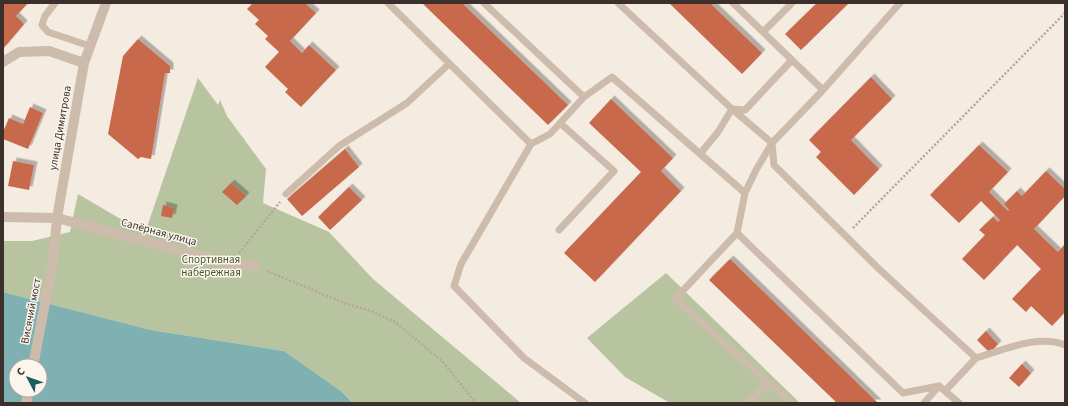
<svg xmlns="http://www.w3.org/2000/svg" width="1068" height="406" font-family="'Source Sans 3',sans-serif">
<style>
.green{fill:#b8c4a0}
.water{fill:#7fb0b2;fill-rule:evenodd}
.building{fill:#c8694b;filter:url(#shadow)}
.lines{fill:none;stroke-linecap:round;stroke-linejoin:round}
.path{stroke:#b9a596;stroke-width:2.5;stroke-dasharray:2 2;stroke-linecap:butt}
.lane{stroke:#cdbbac;stroke-width:7}
.street{stroke:#cdbbac;stroke-width:10}
.labels{text-anchor:middle;dominant-baseline:central;stroke-width:3;stroke-linejoin:round;paint-order:stroke}
.street-label{font-size:11px;fill:#3b302b;stroke:#fbf5ee}
.park-label{font-size:11px;fill:#4a5a2e;stroke:#fbf5ee}
</style>
<defs>
<filter id="shadow"><feDropShadow dx="3.5" dy="-3.5" stdDeviation="0" flood-color="#0004"/></filter>
</defs>
<rect width="100%" height="100%" fill="#f4ebe1"/>
<path class="green" d="M198,78L218,105L220,100L227,116L266,169L263,203L329,232L373,279L521,403H353L341,391L284,351L151,330L3,292V241H32L70,232L78,194L141,231L146,230Z
M666,273L800,403H670L625,377L587,338Z"/>
<path class="water" d="M3,292L151,330L284,351L341,391L353,403H3ZM16,366H40V390H16Z"/>
<path class="building" d="M3,3H28L16,16L24,24L3,49Z
M253,3H305L316,13L290,41L302,53L309,45L336,70L301,107L285,92L288,89L265,67L279,52L265,39L268,36L255,24L259,20L247,9Z
M422,3H462L568,105L548,125Z
M669,3H710L762,53L742,74Z
M817,3H849L801,50L785,34Z
M138,39L170,66V73H165L151,159L141,157L138,159L108,134L123,56Z
M871,77L892,99L851,140L879,169L854,195L816,157L821,152L809,140Z
M611,99L673,158L661,171L681,191L595,282L564,253L641,172L589,123Z
M30,107L43,113L28,149L3,139V132L9,118L23,124Z
M979,145L1008,172L989,192L1008,211L1009,210L1004,204L1017,191L1022,196L1046,171L1065,189V196L1034,229L1058,252L1065,244V312L1052,326L1031,306L1026,312L1012,299L1041,269L1017,245L984,280L962,259L985,235L979,230L993,217L998,222L1000,220L981,201L959,223L930,195Z
M345,149L359,167L302,216L287,199Z
M13,161L34,165L29,190L8,186Z
M231,183L246,196L237,205L222,192Z
M349,187L362,200L330,230L318,217Z
M163,205L174,208L172,218L161,216Z
M730,259L878,403H837L709,280Z
M986,331L998,344L990,353L977,340Z
M1022,364L1031,373L1019,387L1009,378Z"/>
<g class="lines">
<path class="path" d="M853,228L1065,13
M239,253L280,202
M267,271L344,303L371,311L395,322L443,362L476,403"/>
<path class="lane" d="M55,3L45,16L42,25L48,32L90,46
M388,3L531,144L550,134L584,97
M484,3L584,97L612,77L745,193L737,233L903,393L939,386L959,403
M618,3L732,109L745,110L792,60
M733,3L823,90L900,3
M763,32L792,3
M823,90L772,143L774,165L879,269L976,358L945,391
M531,144L461,264L454,286L524,358L585,403
M700,154L718,132L732,109L772,143L756,170L745,193
M286,194L339,146L407,103L449,64
M559,230L614,171L560,123
M737,233L675,299L791,403
M976,358C1003,350 1038,334 1065,345
M748,403L768,383
M924,403L939,386"/>
<path class="street" d="M3,62L19,52L49,51L84,63
M3,217L57,218L231,264L255,266
M33,366L53,261L57,218L84,63L106,3
M26,403L29,390"/>
</g>
<g class="labels">
<g class="street-label">
<text transform="translate(60 128) rotate(-80)">улица Димитрова</text>
<text transform="translate(159 232) rotate(15)">Сапёрная улица</text>
<text transform="translate(31 311) rotate(-79)">Висячий мост</text>
</g>
<g class="park-label">
<text x="211" y="259">Спортивная<tspan x="211" dy="13">набережная</tspan></text>
</g>
</g>
<rect width="1068" height="406" fill="none" stroke="#3b302b" stroke-width="8"/>
<g transform="translate(28 378) rotate(311)"><circle r="19" fill="#fbf5ee" stroke="#aea6a0"/>
<path d="M0-3L7 15L0 10L-7 15Z" fill="#1f5a5e"/>
<text y="-6" font-size="11" font-weight="bold" text-anchor="middle" fill="#3b302b">С</text>
</g>
</svg>
